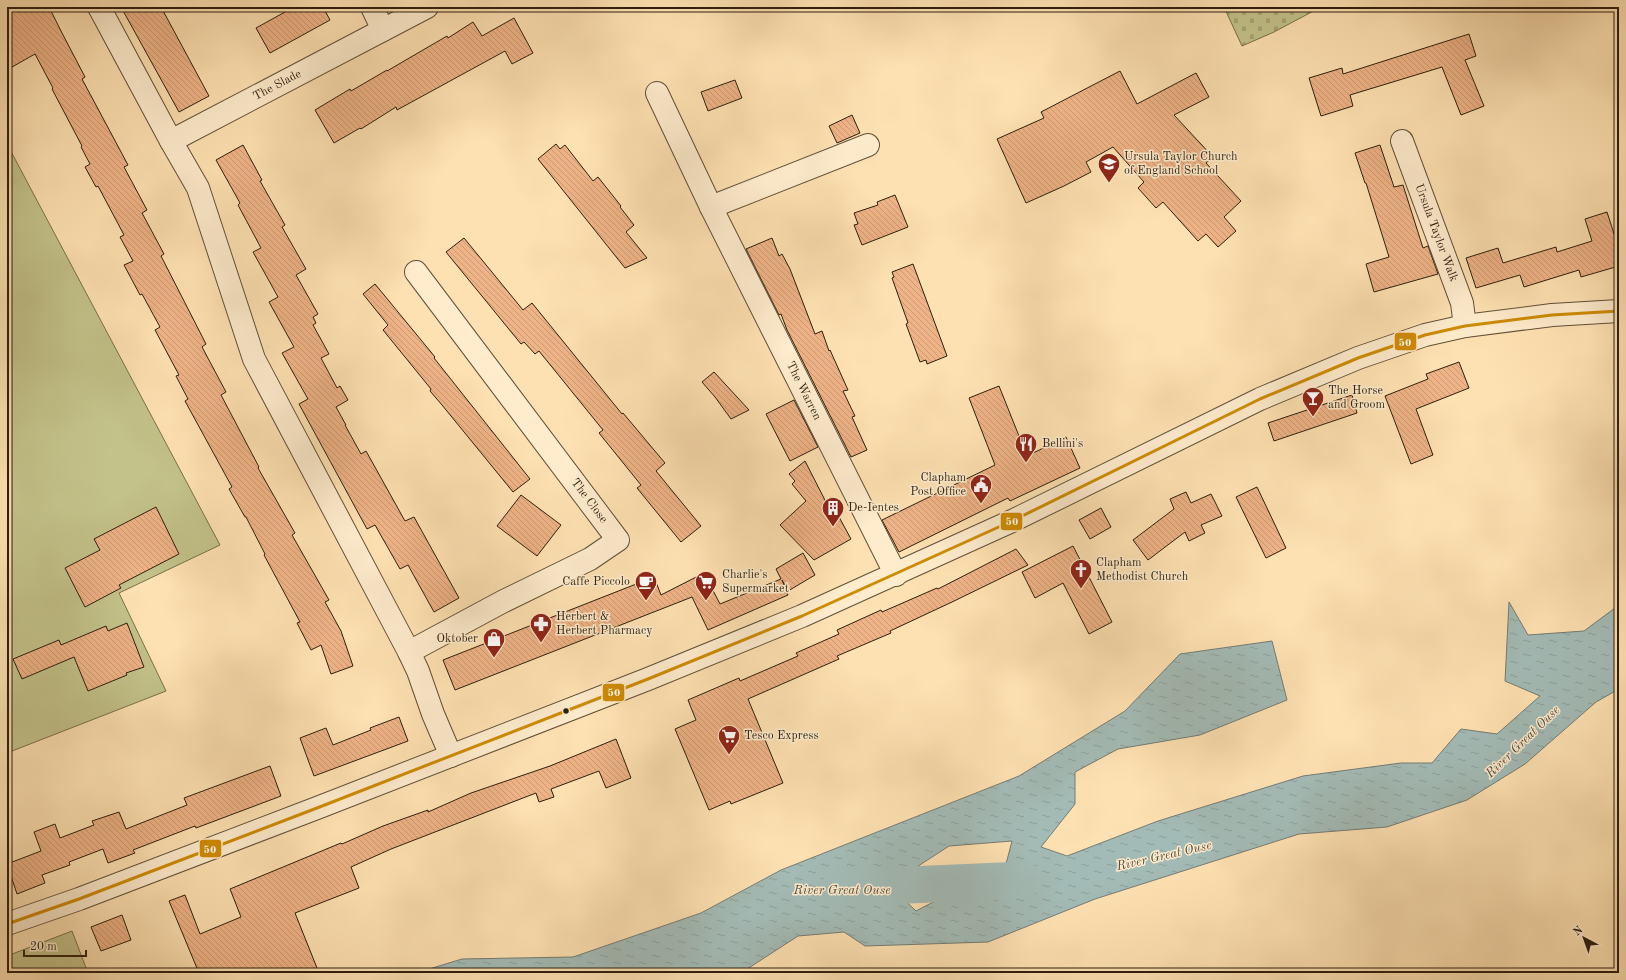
<svg xmlns="http://www.w3.org/2000/svg" width="1626" height="980" font-family="'Old Standard TT',serif">
<style>
.cemetery{fill:url(#cemetery-stones);stroke:#78704c}
.park{fill:#c3c28a;stroke:#78704c}
.water{fill:url(#water-ripples);stroke:#747c73;fill-rule:evenodd}
.lines{fill:none;stroke-linecap:round;stroke-linejoin:round}
.river{stroke:#a3bbb6;stroke-width:37}
.building{fill:url(#building-back-hatch);stroke:#2d1e0e}
.minor-casing{stroke:#614f37;stroke-width:24}
.tertiary-casing{stroke:#614f37;stroke-width:24}
.minor{stroke:#feeccd;stroke-width:22}
.tertiary{stroke:#feeccd;stroke-width:22}
.bus-1-casing{stroke:#feeccd;stroke-width:6}
.bus-1{stroke:#cf8b03;stroke-width:3}
.bus-dot{fill:#2d1e0e;stroke:#feeccd;stroke-width:1.5}
.labels{text-anchor:middle;dominant-baseline:central;stroke-width:3;stroke-linejoin:round;paint-order:stroke}
.street-label{font-size:12px;fill:#2d1e0e;stroke:#feeccd}
.poi-label{font-size:12px;fill:#2d1e0e;stroke:#feeccd;text-anchor:start}
.water-label{font-size:13px;font-style:italic;fill:#504d40;stroke:#feeccd}
.line-badge{stroke:#feeccd;stroke-width:1.5}
.badge-label{font-size:11px;text-anchor:middle;font-weight:bold;fill:#fff}
</style>
<defs>
<pattern id="cemetery-stones" width="16" height="16" patternUnits="userSpaceOnUse"><rect width="16" height="16" fill="#c3c28a"/><path d="M2 7V4a2 2 0 0 1 4 0v3zM10 15v-3a2 2 0 0 1 4 0v3z" fill="#a8a676"/></pattern>
<pattern id="water-ripples" width="26" height="14" patternUnits="userSpaceOnUse"><rect width="26" height="14" fill="#a3bbb6"/><path d="M2 4q2-2 4 0t4 0M15 11q2-2 4 0t4 0" fill="none" stroke="#8da09b"/></pattern>
<pattern id="building-back-hatch" width="6" height="6" patternUnits="userSpaceOnUse"><rect width="6" height="6" fill="#eeb386"/><path d="M-1 5l2 2M0 0l6 6M5-1l2 2" fill="none" stroke="#cc9a72"/></pattern>
</defs>
<rect width="100%" height="100%" fill="#fee1b2"/>
<filter id="stains"><feTurbulence type="fractalNoise" baseFrequency=".005" numOctaves="4"/><feColorMatrix values="0 0 0 0 .2 0 0 0 0 .09 0 0 0 0 .02 0 0 0 .5 -.17"/></filter>
<radialGradient id="worn" r=".72"><stop offset=".6" stop-color="#630" stop-opacity="0"/><stop offset="1" stop-color="#630" stop-opacity=".3"/></radialGradient>
<path class="cemetery" d="M1224,7H1321L1274,32L1242,46Z"/>
<path class="park" d="M7,144L220,545L119,593L166,691L7,753Z
M72,931L88,973H7V956Z"/>
<path class="water" d="M1509,602L1528,635L1584,631L1619,605V689L1596,702L1525,764L1467,800L1387,827L1299,834L1095,899L988,942L865,946L844,932L798,936L741,973H416L462,959L573,957L701,913L781,870L1019,776L1125,711L1180,654L1272,641L1287,700L1200,735L1118,749L1075,772V804L1041,847L1067,856L1158,821L1303,776L1401,763H1432L1461,729L1497,734L1540,696L1505,681ZM1012,841L1006,864L916,911L889,885L949,846Z"/>
<g class="lines">
<path class="river" d="M839,888L1023,880"/>
</g>
<path class="building" d="M7,7H49L62,33L85,77L82,79L128,165L124,167L147,210L142,213L164,254L161,256L206,344L202,347L226,392L221,395L259,467L258,468L295,533L292,535L329,600L325,602L341,631L353,666L331,674L321,645L311,650L297,623L300,622L264,555L265,554L246,517H245L229,489L232,487L185,401L188,399L176,376L179,375L155,330L160,327L142,294L140,295L124,265L133,261L120,237L124,235L98,186L96,187L85,167L90,164L81,147L82,146L52,89L53,88L35,54L12,67L7,57Z
M121,7H161L209,96L179,112Z
M294,7H323L330,20L270,53L256,28Z
M514,18L533,53L512,64L505,51L397,110L396,107L361,129L360,128L334,143L315,110L350,89L351,91L387,70V71L447,36L448,38L473,22L482,36Z
M1469,34L1476,56L1465,60L1484,106L1461,115L1442,67L1350,95L1353,106L1321,116L1309,78L1342,68L1343,74Z
M1120,71L1137,104L1196,73L1209,97L1174,115L1213,157L1206,163L1241,201L1224,217L1236,231L1218,247L1206,234L1198,241L1163,202L1156,208L1138,188L1144,182L1113,147L1086,162L1091,172L1064,186L1026,203L997,139L1044,118L1041,112Z
M735,80L742,98L708,111L701,92Z
M852,115L860,133L837,143L829,126Z
M556,144L560,149L565,145L593,181L598,177L621,206L620,207L634,225L626,232L647,258L625,268L538,159Z
M243,145L262,180L260,181L285,225L282,227L306,269L296,275L318,314L313,317L316,323L313,325L329,354L321,358L337,388L340,386L348,400L336,407L346,425H345L361,454L366,451L405,521L414,517L459,598L434,612L408,565L400,569L375,525L367,529L299,404L308,399L282,353L294,347L269,302L278,297L253,252L261,248L238,205L240,203L216,160Z
M1380,145L1394,187L1403,185L1423,248L1428,246L1438,274L1374,292L1366,264L1389,257L1366,183H1365L1355,153Z
M895,195L908,227L862,245L854,225L858,224L854,213L878,205L877,202Z
M1607,212L1617,243L1619,255V266L1581,277L1579,270L1524,287L1520,275L1476,288L1466,258L1498,248L1503,263L1556,247L1557,252L1592,241L1585,219Z
M464,238L523,310L532,303L622,414L623,413L665,463L656,471L701,526L681,542L637,488L641,485L599,433L603,430L539,351L535,354L524,342L521,344L446,252Z
M772,238L779,256L782,254L790,269L815,334L822,331L829,351L830,350L848,390L843,391L855,416L852,417L867,450L851,457L787,330L781,314L779,315L746,249Z
M913,264L947,356L927,364L926,360L920,362L906,324L908,323L892,278L894,277L892,272Z
M375,284L435,357L434,358L530,479L513,492L442,405L430,391L431,389L383,330L388,325L363,294Z
M1459,362L1469,388L1416,409L1433,455L1411,464L1385,396L1428,379L1426,374Z
M714,372L749,410L731,419L715,397L702,382Z
M999,386L1027,456L1066,437L1080,468L1010,501L1008,498L899,552L882,520L995,465L969,398Z
M1352,395L1357,413L1274,441L1268,423Z
M794,400L818,447L790,461L766,414Z
M805,461L829,508L833,506L851,539L814,560L780,525L806,501L792,484L795,481L789,474Z
M1257,487L1286,548L1266,558L1236,497Z
M1186,492L1191,503L1211,494L1222,516L1201,525L1205,533L1189,541L1185,532L1148,560L1133,540L1174,509L1170,499Z
M521,495L561,525L537,556L497,526Z
M156,507L179,554L119,585L121,588L85,607L65,568L100,550L94,539Z
M1101,508L1111,527L1090,539L1079,520Z
M1073,546L1112,622L1089,634L1063,583L1035,598L1022,572Z
M1016,549L1028,565L952,602L890,631L891,633L837,656L839,659L748,699L783,783L731,804L730,801L709,810L675,729L696,720L688,700L739,678L740,681L798,656L796,653L839,634L837,630L881,610L882,612L937,588L938,589Z
M803,553L815,575L788,591L782,580L788,595L708,630L692,597L455,690L443,660L654,577L661,595L704,573L720,604L781,579L776,569Z
M127,623L144,667L126,673L127,675L88,691L74,657L22,679L13,659L59,640L61,645L106,626L108,631Z
M399,717L408,741L314,776L300,738L326,728L333,745L371,730L370,728Z
M616,739L631,778L606,788L599,771L551,789L554,797L539,802L536,793L391,849L351,867L359,888L295,913L319,973H199L169,901L185,895L200,934L241,917L230,889L341,843L342,844L383,826L428,810V812L471,793L550,766Z
M270,766L281,796L196,828L195,826L133,850L135,853L108,863L103,849L69,862L70,865L42,875L45,883L17,894L7,864L41,851L34,832L55,824L60,838L94,825L92,821L119,812L126,829L187,805L184,798Z
M122,915L131,940L101,951L91,927Z"/>
<g class="lines">
<g class="minor-casing">
<g id="minor">
<path d="M99,7L171,141L198,188L254,359L409,652L418,671L433,714L451,756"/>
<path d="M372,7L383,30L427,7"/>
<path id="s1" d="M657,93L711,207L896,575"/>
<path id="s2" d="M171,141L383,30"/>
<path id="s3" d="M1402,141L1462,303L1465,326"/>
<path d="M711,207L868,145"/>
<path d="M409,652L502,602L590,559L618,540L416,272"/>
</g>
</g>
<g class="tertiary-casing">
<path id="tertiary" d="M7,924L79,899L317,808L648,679L802,616L1012,521L1260,399L1358,358L1425,335L1465,326L1552,315L1619,311"/>
</g>
<use href="#minor" class="minor"/>
<use href="#tertiary" class="tertiary"/>
<g class="bus-1-casing">
<path id="bus-1" d="M7,924L79,899L317,808L648,679L802,616L1012,521L1260,399L1358,358L1425,335L1465,326L1552,315L1619,311"/>
</g>
<use href="#bus-1" class="bus-1"/>
</g>
<defs>
<g id="school-pin" transform="scale(1.15)"><path d="M0 17L-7.5 6A9.5 9.5 0 1 1 7.5 6Z" fill="#8f2418" stroke="#feeccd"/><path d="M0-5L7-2L0 1L-7-2ZM-4 1L0 2.5L4 1V4Q0 6-4 4Z" fill="#fff"/></g>
<g id="bar-pin" transform="scale(1.15)"><path d="M0 17L-7.5 6A9.5 9.5 0 1 1 7.5 6Z" fill="#8f2418" stroke="#feeccd"/><path d="M-6-5H6L.8 .8V4.5H3.5V6h-7V4.5H-.8V.8Z" fill="#fff"/></g>
<g id="restaurant-pin" transform="scale(1.15)"><path d="M0 17L-7.5 6A9.5 9.5 0 1 1 7.5 6Z" fill="#8f2418" stroke="#feeccd"/><path d="M-5-6h1v4h1v-4h1v4h1v-4h1v5L-1.5 .5V6h-2V.5L-5-1ZM5-6V6H3V1.5H1.5Q1.5-4 5-6Z" fill="#fff"/></g>
<g id="civic-pin" transform="scale(1.15)"><path d="M0 17L-7.5 6A9.5 9.5 0 1 1 7.5 6Z" fill="#8f2418" stroke="#feeccd"/><path d="M-.6-6.5H3V-4.5H.6V-3L4-1V1h2V6H-6V1h2V-1L-.6-3ZM-1.2 2.5V6h2.4V2.5Z" fill="#fff"/></g>
<g id="building-pin" transform="scale(1.15)"><path d="M0 17L-7.5 6A9.5 9.5 0 1 1 7.5 6Z" fill="#8f2418" stroke="#feeccd"/><path d="M-4-6H4V6H1V3H-1V6H-4ZM-2.5-4.3h1.7v1.8h-1.7ZM.8-4.3h1.7v1.8H.8ZM-2.5-1h1.7V.8h-1.7ZM.8-1h1.7V.8H.8Z" fill="#fff"/></g>
<g id="church-pin" transform="scale(1.15)"><path d="M0 17L-7.5 6A9.5 9.5 0 1 1 7.5 6Z" fill="#8f2418" stroke="#feeccd"/><path d="M-1.2-6h2.4v3.5h3.3v2.4h-3.3V6h-2.4V-.1h-3.3v-2.4h3.3Z" fill="#fff"/></g>
<g id="cafe-pin" transform="scale(1.15)"><path d="M0 17L-7.5 6A9.5 9.5 0 1 1 7.5 6Z" fill="#8f2418" stroke="#feeccd"/><path d="M-5.5-4.5H6V0H3Q3 3.5 0 3.5H-2.5Q-5.5 3.5-5.5 0ZM3-3.2v2h1.7v-2ZM-6 4.5H4V6H-6Z" fill="#fff"/></g>
<g id="supermarket-pin" transform="scale(1.15)"><path d="M0 17L-7.5 6A9.5 9.5 0 1 1 7.5 6Z" fill="#8f2418" stroke="#feeccd"/><path d="M-6-5.5h2.5l.6 2H6L4.5 2H-2.5L-4.4-4H-6ZM-1.5 3.2a1.3 1.3 0 1 0 .1 0ZM3 3.2a1.3 1.3 0 1 0 .1 0Z" fill="#fff"/></g>
<g id="pharmacy-pin" transform="scale(1.15)"><path d="M0 17L-7.5 6A9.5 9.5 0 1 1 7.5 6Z" fill="#8f2418" stroke="#feeccd"/><path d="M-2-6h4v4h4v4h-4v4h-4v-4h-4v-4h4Z" fill="#fff"/></g>
<g id="shop-pin" transform="scale(1.15)"><path d="M0 17L-7.5 6A9.5 9.5 0 1 1 7.5 6Z" fill="#8f2418" stroke="#feeccd"/><path d="M-5-2.5h2.3a2.7 3.5 0 0 1 5.4 0H5L5.5 6h-11ZM-1.5-2.5h3a1.5 2.3 0 0 0-3 0Z" fill="#fff"/></g>
</defs>
<g fill-rule="evenodd">
<use href="#school-pin" x="1109" y="164"/>
<use href="#bar-pin" x="1313" y="398"/>
<use href="#restaurant-pin" x="1026" y="444"/>
<use href="#civic-pin" x="981" y="485"/>
<use href="#building-pin" x="833" y="508"/>
<use href="#church-pin" x="1081" y="570"/>
<use href="#cafe-pin" x="646" y="582"/>
<use href="#supermarket-pin" x="706" y="582"/>
<use href="#pharmacy-pin" x="541" y="624"/>
<use href="#shop-pin" x="494" y="639"/>
<use href="#supermarket-pin" x="729" y="736"/>
</g>
<circle class="bus-dot" cx="566" cy="711" r="3.5"/>
<g class="labels">
<g class="street-label">
<text stroke="none"><textPath href="#s2" startOffset="120">The Slade</textPath></text>
<text stroke="none"><textPath href="#s3" startOffset="98">Ursula Taylor Walk</textPath></text>
<text stroke="none"><textPath href="#s1" startOffset="332">The Warren</textPath></text>
<text transform="translate(589 501) rotate(53)">The Close</text>
</g>
<g class="poi-label">
<text x="1124" y="157">Ursula Taylor Church<tspan x="1124" dy="14">of England School</tspan></text>
<text x="1328" y="391">The Horse<tspan x="1328" dy="14">and Groom</tspan></text>
<text x="1042" y="444">Bellini's</text>
<text x="966" y="478" text-anchor="end">Clapham<tspan x="966" dy="14">Post Office</tspan></text>
<text x="848" y="508">De-Ientes</text>
<text x="1096" y="563">Clapham<tspan x="1096" dy="14">Methodist Church</tspan></text>
<text x="722" y="575">Charlie's<tspan x="722" dy="14">Supermarket</tspan></text>
<text x="630" y="582" text-anchor="end">Caffe Piccolo</text>
<text x="556" y="617">Herbert &amp;<tspan x="556" dy="14">Herbert Pharmacy</tspan></text>
<text x="478" y="639" text-anchor="end">Oktober</text>
<text x="744" y="736">Tesco Express</text>
</g>
<g class="water-label">
<text transform="translate(1523 742) rotate(-44)">River Great Ouse</text>
<text transform="translate(1164 856) rotate(-13)">River Great Ouse</text>
<text x="842" y="890">River Great Ouse</text>
</g>
</g>
<g class="line-badge">
<rect x="1394" y="332" width="23" height="19" rx="4" fill="#cf8b03"/>
<rect x="1000" y="512" width="23" height="19" rx="4" fill="#cf8b03"/>
<rect x="602" y="683" width="23" height="19" rx="4" fill="#cf8b03"/>
<rect x="199" y="839" width="23" height="19" rx="4" fill="#cf8b03"/>
</g>
<g class="badge-label">
<text x="1405" y="346">50</text>
<text x="1012" y="525">50</text>
<text x="614" y="696">50</text>
<text x="210" y="853">50</text>
</g>
<rect width="1626" height="980" fill="none" stroke="#fee1b2" stroke-width="24"/>
<rect x="8" y="8" width="1610" height="964" fill="none" stroke="#2d1e0e" stroke-width="2"/>
<rect x="12" y="12" width="1602" height="956" fill="none" stroke="#2d1e0e"/>
<g transform="translate(1584 938) rotate(319)" stroke="#feeccd" stroke-width="3" paint-order="stroke">
<path d="M0-3L7 15L0 10L-7 15Z" fill="#2d1e0e"/>
<text y="-6" font-size="11" font-weight="bold" text-anchor="middle" fill="#2d1e0e">N</text>
</g>
<path d="M24 950v6h62v-6" fill="none" stroke="#2d1e0e" stroke-width="2"/>
<text x="30" y="950" font-size="12" fill="#2d1e0e" stroke="#feeccd" stroke-width="3" paint-order="stroke">20 m</text>
<rect width="100%" height="100%" filter="url(#stains)"/>
<rect width="100%" height="100%" fill="url(#worn)"/>
</svg>
